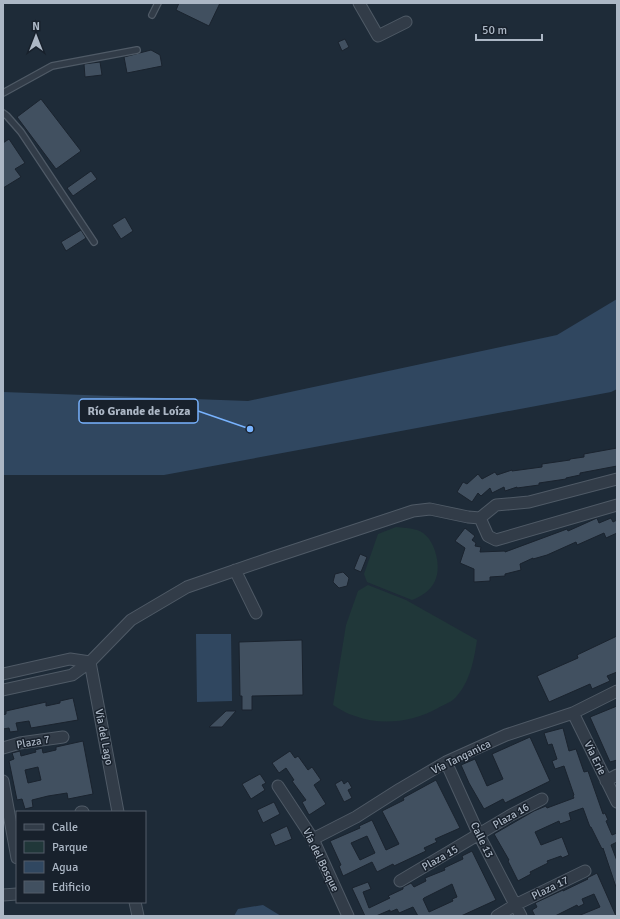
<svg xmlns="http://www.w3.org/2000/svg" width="620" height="919" font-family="Signika,sans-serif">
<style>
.green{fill:#203739}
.water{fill:#304760}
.building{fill:#415060;stroke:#1a232e;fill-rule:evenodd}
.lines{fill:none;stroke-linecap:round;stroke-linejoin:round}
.lane-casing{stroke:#4f5a66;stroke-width:8}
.street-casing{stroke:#4f5a66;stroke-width:13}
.lane{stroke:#323c48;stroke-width:5.5}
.street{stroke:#323c48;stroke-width:11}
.labels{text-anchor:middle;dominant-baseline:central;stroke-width:3;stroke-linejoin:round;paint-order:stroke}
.street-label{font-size:11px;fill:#acb7c5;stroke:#18212c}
.leader{fill:none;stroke:#78b3fe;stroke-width:1.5}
.callout-dot{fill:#78b3fe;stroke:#18212c;stroke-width:1.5}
.callout{fill:#18212c;stroke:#78b3fe;stroke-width:1.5}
.callout-label{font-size:12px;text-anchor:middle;font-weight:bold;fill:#acb7c5}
</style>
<rect width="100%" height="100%" fill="#1e2b38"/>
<path class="green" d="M396,527C405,528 416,528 423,533C429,537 433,545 435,551C442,574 436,591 412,600L367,582L364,574L378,534Z
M368,585L406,600L477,640C474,660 470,682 456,697C452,702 443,705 438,708C414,722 381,726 355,716C347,714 340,709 333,705L346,625L358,591Z"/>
<path class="water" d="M617,299V389L611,392L164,475H3V392L248,401L557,335Z
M196,634H231L232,701L197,702Z
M263,905L281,916H234L238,909Z"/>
<path class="building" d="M179,3H220L209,26L176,10Z
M345,39L349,47L342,51L338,42Z
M151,50L160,55L162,66L127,73L124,57Z
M100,62L102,75L85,77L84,64Z
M41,99L81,151L56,169L17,117Z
M9,139L25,163L15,169L21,177L3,188V143Z
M91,171L97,179L73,196L67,188Z
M125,217L133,231L121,239L112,225Z
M81,230L86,238L66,251L61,242Z
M617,448V466L580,473V475L566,478V479L539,483V485L517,488V487L505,491L504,487L492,493L490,488L481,496L478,493L472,502L457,492L463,482L467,484L478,474L482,479L495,472L497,475L512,470V471L542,467V464L570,460V459L584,457V454Z
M597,518L599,523L611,518L613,522L617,520V533L606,538L604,533L577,545L576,542L547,555L533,559V558L520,564L521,570L505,574V576L490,577V581L474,582V569L460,563L465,548L455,541L465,528L475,536L472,540L476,543L475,546L481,547L480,552L505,551V552L567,529L568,531Z
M360,554L367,557L361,572L354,569Z
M343,572L349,578L347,586L339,588L333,582L335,574Z
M617,636V672L607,676L610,681L592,689L590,684L549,702L537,676L578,658L577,655Z
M302,640L303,695L252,696V710H242V696H240L239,642Z
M73,698L78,720L31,728L29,721L16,723L18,731L10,732L9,728L3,729V715L6,714V711L46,702V706L60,703V701Z
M617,706V760L610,762L590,717Z
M226,711H236L222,727H209Z
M563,728L569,751L576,749L584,772L588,771L603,814L605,813L608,820L606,821L612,835L617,833V842L611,845L617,861V887H616L603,848L602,849L591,827H590L583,808L569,813L571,820L560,824L559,821L535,832L541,845L562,837L569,855L562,858L561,856L547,861L548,863L530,872L531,874L518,881L508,861L509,860L494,834L534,811L546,806L547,808L574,798L573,796L574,795L564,766L555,769L552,761L557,759L552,744L548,745L544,733Z
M530,737L550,781L505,803L503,799L484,809L469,783L461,765L475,759L487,786L503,779L492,754Z
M83,741L93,794L68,799L67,793L48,796L32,800L33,807L25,809L22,799L17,800L9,761L14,759L12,753L20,751L21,756L36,752L35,750L42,748L43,753L56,750V747ZM38,767L41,780L28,783L25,770Z
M290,751L295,758L298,756L308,770L312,767L321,780L314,785L326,804L309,815L302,802L306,800L292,781L294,780L286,768L279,773L272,763Z
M260,774L266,783L262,785L265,790L251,799L242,784Z
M342,780L344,784L348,781L352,788L348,790L352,798L344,802L335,784Z
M436,780L460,828L435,839L437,842L424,848L426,851L394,866L393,864L377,872L372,862L343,876L339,866L341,865L330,841L360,828L359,826L372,820L386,850L399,844L382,811L404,800L403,798ZM367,836L375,853L360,860L351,843Z
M274,802L280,814L263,823L257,810Z
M287,826L292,839L275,846L270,834Z
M472,851L496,900L461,916H418L413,907L399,913L397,909L390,912V910L376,916H365L352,888L368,882L371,889L363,892L369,908L390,898L388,896L403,889V887L411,883L414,887L426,881L425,878L445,870L444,868L463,859L462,856ZM452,884L457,897L452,899L453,901L429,912L423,899L424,898Z
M597,873L616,916H578L600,907L594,894L582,899L584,904L578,907L577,905L555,916H535L532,910L537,907L535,903L563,890V891L588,879L587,878Z"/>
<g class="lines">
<g class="lane-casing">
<path id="lane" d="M152,15L158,3
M3,93L52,66L137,50
M3,113L7,116L21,132L94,242"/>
</g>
<g class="street-casing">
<path id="street" d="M359,3L378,36L406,22
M480,518L488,536L496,540L617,505
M235,570L256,613
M90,662L118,812
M3,674L70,659L90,662
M3,690L72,675L90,662L131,620L187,587L271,558L413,511L430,509L468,517L480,518L496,505L529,502L617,479
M573,713L617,802
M3,748L20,743L63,737
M446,762L479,835L521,916
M3,781L17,858
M606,781L617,775
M278,786L313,839L348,916
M81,812H83
M313,839L356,817L400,789L446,762L506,735L573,713L617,691
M400,881L511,815L542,799
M3,895L17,894
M135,902L138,916
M497,916L515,905L585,871"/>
</g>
<use href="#lane" class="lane"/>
<use href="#street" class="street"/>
</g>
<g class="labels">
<g class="street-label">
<text transform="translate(104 737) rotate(79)">Vía del Lago</text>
<text transform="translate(33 742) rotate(-10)">Plaza 7</text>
<text transform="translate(461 757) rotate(-26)">Vía Tanganica</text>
<text transform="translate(595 758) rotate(64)">Vía Erie</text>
<text transform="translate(511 816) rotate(-30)">Plaza 16</text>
<text transform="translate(482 840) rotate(64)">Calle 13</text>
<text transform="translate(440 858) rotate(-30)">Plaza 15</text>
<text transform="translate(321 860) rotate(64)">Vía del Bosque</text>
<text transform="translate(550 888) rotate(-26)">Plaza 17</text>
</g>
</g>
<path class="leader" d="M250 429L198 411"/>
<circle class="callout-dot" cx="250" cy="429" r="4"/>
<rect class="callout" x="79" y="399" width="119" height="24" rx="4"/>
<g class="callout-label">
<text x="139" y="415">Río Grande de Loíza</text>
</g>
<rect width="620" height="919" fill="none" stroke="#acb7c5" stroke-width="8"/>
<rect x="16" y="811" width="130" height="92" fill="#18212c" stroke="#535d69"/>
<rect x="24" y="824" width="20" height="6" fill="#323c48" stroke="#535d69"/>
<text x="52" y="831" font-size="12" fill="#acb7c5">Calle</text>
<rect x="24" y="841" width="20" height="12" fill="#203739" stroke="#535d69"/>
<text x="52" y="851" font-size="12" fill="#acb7c5">Parque</text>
<rect x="24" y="861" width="20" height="12" fill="#304760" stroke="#535d69"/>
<text x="52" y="871" font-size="12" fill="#acb7c5">Agua</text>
<rect x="24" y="881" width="20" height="12" fill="#415060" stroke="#535d69"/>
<text x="52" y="891" font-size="12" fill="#acb7c5">Edificio</text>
<g transform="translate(36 36)" stroke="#18212c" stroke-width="3" paint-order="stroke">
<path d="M0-3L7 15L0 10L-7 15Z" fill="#acb7c5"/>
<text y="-6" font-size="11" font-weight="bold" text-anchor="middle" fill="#acb7c5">N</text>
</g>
<path d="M476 34v6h66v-6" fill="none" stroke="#acb7c5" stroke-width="2"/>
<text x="482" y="34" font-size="12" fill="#acb7c5" stroke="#18212c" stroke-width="3" paint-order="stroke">50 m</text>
</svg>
